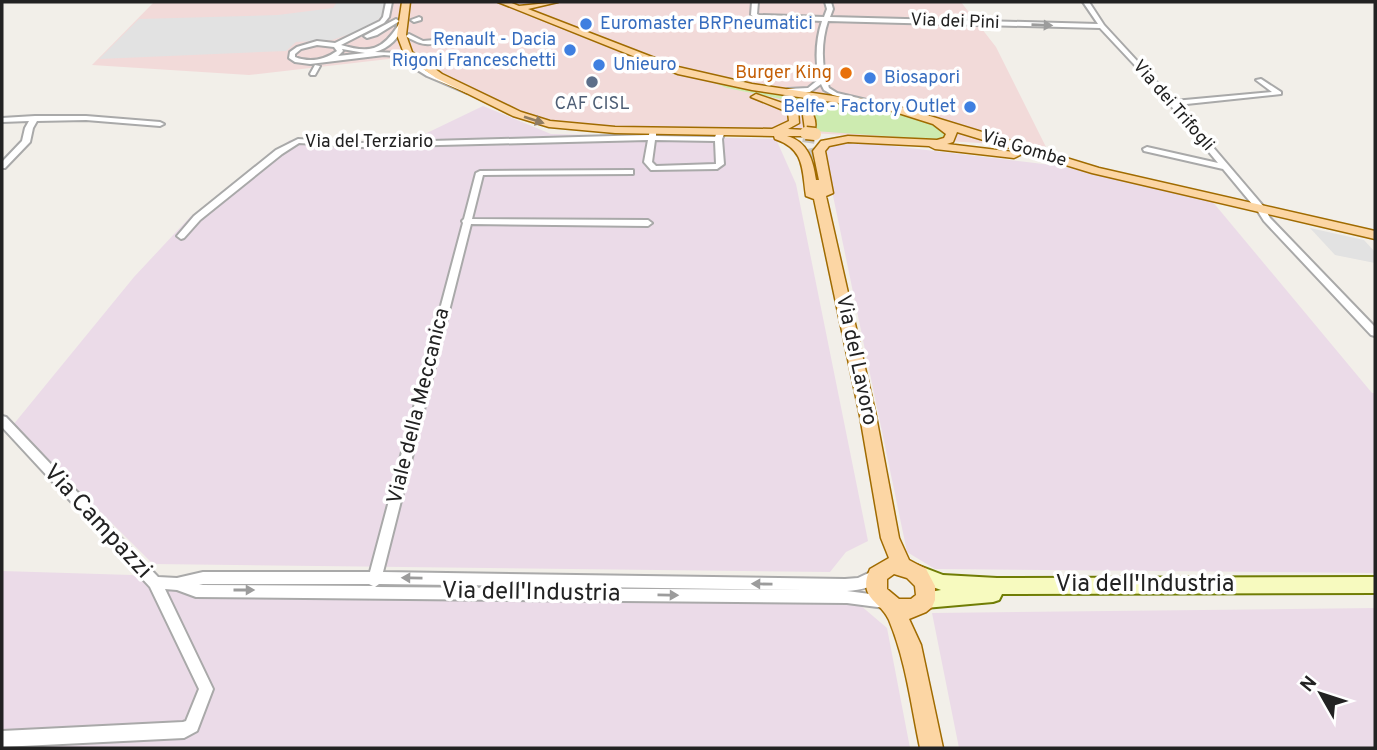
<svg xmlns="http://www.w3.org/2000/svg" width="1377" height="750" font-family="Overpass,sans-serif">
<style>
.commercial{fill:#f2dad9}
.industrial{fill:#ebdbe8}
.grass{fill:#cdebb0}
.parking{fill:#e2e2e2}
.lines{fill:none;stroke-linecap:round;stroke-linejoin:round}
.primary-tunnel{stroke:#c8c6c1;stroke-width:12;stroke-dasharray:12 6;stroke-linecap:butt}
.street-casing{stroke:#a9a9a9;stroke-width:4}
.secondary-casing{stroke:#707d05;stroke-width:4}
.primary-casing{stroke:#a06b00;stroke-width:3}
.street{fill:#fff;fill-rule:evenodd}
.secondary{fill:#f7fabf;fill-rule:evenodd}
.primary{fill:#fcd6a4;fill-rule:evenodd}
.primary-bridge-casing{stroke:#a06b00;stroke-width:15;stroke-linecap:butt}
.primary-bridge{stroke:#fcd6a4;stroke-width:12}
.oneway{fill:#9c9c9c}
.oneway2{fill:#8f7c63}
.shop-dot{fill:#3f7fe0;stroke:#fff;stroke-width:2.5}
.food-dot{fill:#e8710a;stroke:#fff;stroke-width:2.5}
.service-dot{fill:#5c6f8a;stroke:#fff;stroke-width:2.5}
.labels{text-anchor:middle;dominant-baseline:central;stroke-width:7;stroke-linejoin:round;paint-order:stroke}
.far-street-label{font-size:18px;fill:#222;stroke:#fff}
.far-shop-label{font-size:18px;fill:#366cbe;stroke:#fff;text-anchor:start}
.far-food-label{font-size:18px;fill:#c56008;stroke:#fff;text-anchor:end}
.far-service-label{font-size:18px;fill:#4e5e75;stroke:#fff}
.street-label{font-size:21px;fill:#222;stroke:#fff}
.near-street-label{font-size:24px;fill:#222;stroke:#fff}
</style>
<rect width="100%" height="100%" fill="#f2efe9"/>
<path class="commercial" d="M154,2H961L996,47L1046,147L778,131L547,125L406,57L249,75L92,65Z"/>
<path class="industrial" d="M483,106L551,134L776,139L796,184L868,541L846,552L830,572L153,564L13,425L134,277L190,217L290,140L404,144Z
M868,143L1060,166L1212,201L1372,393H1375V573L935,569L907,552L826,162L827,148L838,144Z
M2,571L132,575L191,596L839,602L860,605L887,628L910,748H2Z
M1375,608V748H959L932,613Z"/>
<path class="grass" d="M704,79C718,81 732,86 746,89C805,98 896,98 946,131V137L940,140L814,131L816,120L810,110L796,102L727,88Z"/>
<path class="parking" d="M337,2H385L383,16L365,29L332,40L296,42L286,51L99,59L139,19L278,15L333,8Z
M1310,228L1364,240L1375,252V263L1335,255Z"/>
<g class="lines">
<path class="primary-tunnel" d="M810,131L808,144L817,183"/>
<g class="street-casing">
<path id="street" d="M386,2H392L389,17L384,23L341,45C370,54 383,50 399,24H403C400,38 389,48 375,52L399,53L431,74L471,91V93H467L427,76L395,56L384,55L310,64L295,62L289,58L290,52L297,47L317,41L335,43L380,21L383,17ZM317,45L334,47L337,51C324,60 310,63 295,57V54L301,49ZM342,49L365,53L338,56L343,51Z
M752,2H758L757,14L759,15L824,17L827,9L825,2H831L833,9L830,17L1098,24L1083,2H1089L1104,25L1174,101L1272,92L1256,80L1261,79L1281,92V94L1177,105L1264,207L1270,218L1375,327V336L1371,335L1264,221L1257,210L1223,169L1144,151L1143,149L1147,147L1218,163L1158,90L1100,28L828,21C821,42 821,67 829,88L837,93L892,106V108L890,109L833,95L824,90L821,84L810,92H786V90L788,89L808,88L819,79C815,60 816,39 822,21L756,18L751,15Z
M419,17L421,18V20L414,22L411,20Z
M396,19L399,21L398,22L377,35L367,38L364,36Z
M409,34L423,41L435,40L438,42C427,47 418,43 407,37L406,36Z
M315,65L320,66L315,75H311L310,74Z
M35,116H86L160,122L164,124L160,126L86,120L37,121L33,128L30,142L5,168H2V162L22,141L25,128L29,121L2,122V118Z
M650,129H656V136L715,137L718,130H724L725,132L722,139L724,164L717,169L651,170L644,162L648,140L360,147L299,143L282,154L200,220L184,238L181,239L177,236L194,216L276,150L298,139L360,143L649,135ZM655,140L715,141L716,164L656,166L652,162Z
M630,170H633V174L483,175L472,219L648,220L652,223L648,226L471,224L383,572L845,579L858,578L877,569L882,571L884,575C876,587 861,590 847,591L885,596L890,598L892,602L890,606L885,608L847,603L196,597L177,590L165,589L213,689L197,731L184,738L2,747V731L183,722L186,721L199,689L150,587L2,427V416L6,417L158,577L177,578L203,572H370L463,223L462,221L464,219L476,173L480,171ZM203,584H369L373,586L199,585ZM379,584L805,590L375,587Z"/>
</g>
<g class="secondary-casing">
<path id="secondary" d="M917,565L943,575L997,578L1375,577V593L1002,594L999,600L993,602L925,608L919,606L916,600L919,594L941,590L911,579L908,573L911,567Z"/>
</g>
<g class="primary-casing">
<path id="primary" d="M402,2H410L406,35L412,52L442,74L521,112L550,121L615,127L772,129L789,121L788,112L751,97L756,94L791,106L783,101L788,98C806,103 820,114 814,133L806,136H787C808,142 813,160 816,180H819L813,151L821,141L848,136L937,140L944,138L946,134L933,124L892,111L752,90L678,74L498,2H509L519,6L558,2L528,9L678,67L752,84L894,105L1099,168L1375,231V239L1092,173L957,132L953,142L947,144L1014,152L1020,155L1014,158L935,149L929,146L848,142L829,146L825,151L833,193L826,196L876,416L899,538L909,560L926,569L935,586V600L932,607L926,612L909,619L921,645L943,748H920C911,705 906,661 889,620C880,600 857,598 870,569L889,558L881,538L860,416L814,199L806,196C802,169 805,149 775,139L774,136L615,133L549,127L513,116L436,78L405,56L397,35ZM798,110L803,115L805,130L788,129L799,123ZM894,574L907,578L915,586L916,595L911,599H899L887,589V579Z"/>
</g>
<use href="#street" class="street"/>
<use href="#secondary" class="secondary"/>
<use href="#primary" class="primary"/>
<g class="primary-bridge-casing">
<path id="primary-bridge" d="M806,133L815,134"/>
</g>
<use href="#primary-bridge" class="primary-bridge"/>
</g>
<defs><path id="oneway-solid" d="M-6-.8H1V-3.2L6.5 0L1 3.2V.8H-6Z" transform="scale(1.75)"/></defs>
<g class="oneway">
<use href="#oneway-solid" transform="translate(1042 25) rotate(2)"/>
<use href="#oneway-solid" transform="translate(412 578) rotate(-179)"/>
<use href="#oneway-solid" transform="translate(762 584) rotate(-179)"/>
<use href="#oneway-solid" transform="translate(244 590)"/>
<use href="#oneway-solid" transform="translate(668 595) rotate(1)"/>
</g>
<use class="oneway2" href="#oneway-solid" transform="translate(534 120) rotate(18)"/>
<g class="shop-dot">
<circle cx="586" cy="24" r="7"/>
<circle cx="570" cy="50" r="7"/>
<circle cx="599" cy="65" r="7"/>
<circle cx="870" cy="78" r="7"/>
<circle cx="970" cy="107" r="7"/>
</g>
<circle class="food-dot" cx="846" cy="73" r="7"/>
<circle class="service-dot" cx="592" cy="82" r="7"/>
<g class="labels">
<g class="far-street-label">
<text transform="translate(955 22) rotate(2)">Via dei Pini</text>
<text transform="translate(1173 106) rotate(49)">Via dei Trifogli</text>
<text x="369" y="142">Via del Terziario</text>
<text transform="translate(1024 149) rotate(17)">Via Gombe</text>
</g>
<g class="far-shop-label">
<text x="600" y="24">Euromaster BRPneumatici</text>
<text x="556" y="40" text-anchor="end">Renault - Dacia<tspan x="556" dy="21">Rigoni Franceschetti</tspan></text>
<text x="613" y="65">Unieuro</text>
<text x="884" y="78">Biosapori</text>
<text x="956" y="107" text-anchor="end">Belfe - Factory Outlet</text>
</g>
<g class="far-food-label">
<text x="832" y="73">Burger King</text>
</g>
<g class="far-service-label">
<text x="592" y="104">CAF CISL</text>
</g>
<g class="street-label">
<text transform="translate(856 360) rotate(78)">Via del Lavoro</text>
<text transform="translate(419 406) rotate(-76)">Viale della Meccanica</text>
</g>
<g class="near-street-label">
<text transform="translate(97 522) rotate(47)">Via Campazzi</text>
<text x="1145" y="585">Via dell'Industria</text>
<text transform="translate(531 593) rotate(1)">Via dell'Industria</text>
</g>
</g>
<rect width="1377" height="750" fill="none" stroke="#222222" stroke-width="7"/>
<g transform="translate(1321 694) rotate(309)" stroke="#ffffff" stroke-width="5" paint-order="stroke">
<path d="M0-5L12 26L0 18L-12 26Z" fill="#222222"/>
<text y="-10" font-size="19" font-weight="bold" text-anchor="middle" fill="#222222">N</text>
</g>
</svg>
